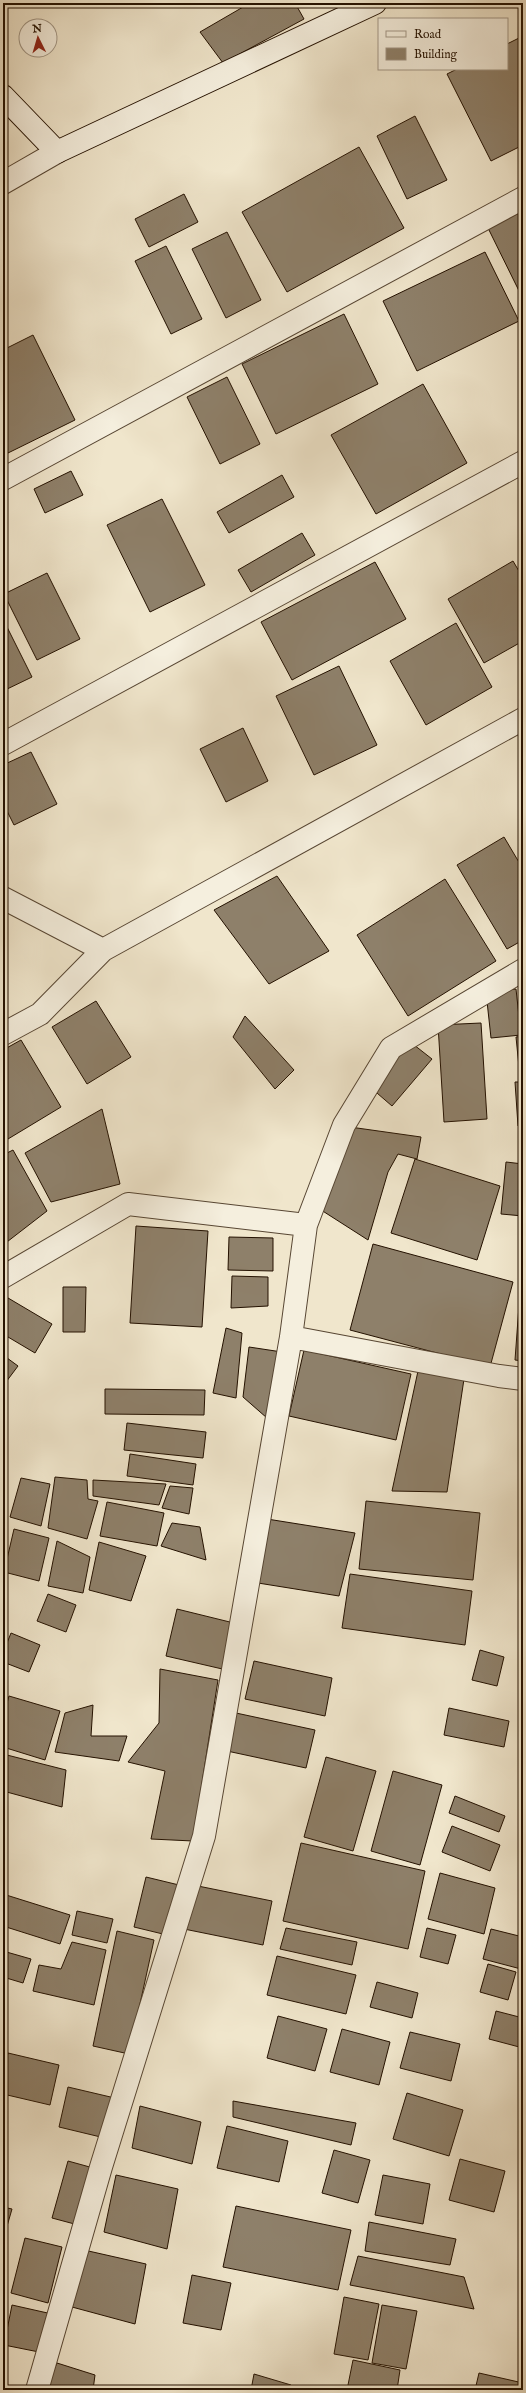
<svg xmlns="http://www.w3.org/2000/svg" width="526" height="2393" font-family="'IM FELL English',serif">
<style>
.building{fill:#8e806a;stroke:#241100}
.lines{fill:none;stroke-linecap:round;stroke-linejoin:round}
.street-casing{stroke:#574633;stroke-width:24}
.secondary-casing{stroke:#241100;stroke-width:24}
.street{stroke:#f5efde;stroke-width:22}
.secondary{stroke:#f5efde;stroke-width:22}
</style>
<rect width="100%" height="100%" fill="#f0e6cc"/>
<filter id="stains"><feTurbulence type="fractalNoise" baseFrequency=".005" numOctaves="4"/><feColorMatrix values="0 0 0 0 .2 0 0 0 0 .09 0 0 0 0 .02 0 0 0 .5 -.17"/></filter>
<radialGradient id="worn" r=".72"><stop offset=".6" stop-color="#630" stop-opacity="0"/><stop offset="1" stop-color="#630" stop-opacity=".3"/></radialGradient>
<path class="building" d="M250,3H295L304,19L223,63L200,32Z
M523,36V145L491,161L447,74L457,69H507V44Z
M415,116L447,180L407,199L377,136Z
M359,147L404,228L287,292L242,212Z
M184,194L198,222L149,247L135,219Z
M523,211V299L488,228Z
M227,232L261,300L226,318L192,249Z
M166,246L202,319L171,334L135,261Z
M485,252L519,321L417,371L383,301Z
M344,314L378,384L276,434L242,364Z
M33,335L75,420L8,453L3,443V350Z
M227,377L260,444L220,464L187,397Z
M423,384L467,463L376,514L331,435Z
M71,471L83,495L45,513L34,489Z
M282,475L294,497L229,533L217,512Z
M162,499L205,585L150,612L107,525Z
M302,533L315,555L251,592L238,570Z
M513,561L523,578V641L484,663L448,599Z
M375,562L406,619L292,680L261,622Z
M47,573L80,639L37,660L4,594Z
M3,619L32,677L3,691Z
M456,623L492,687L426,725L390,661Z
M339,666L377,745L314,775L276,696Z
M243,728L268,781L226,802L200,749Z
M31,752L57,804L14,825L3,803V765Z
M504,837L523,869V940L507,949L457,865Z
M277,876L329,951L269,984L214,910Z
M445,879L496,961L408,1016L357,935Z
M516,989L521,1035L491,1038L486,992Z
M96,1001L131,1057L87,1084L52,1027Z
M245,1016L294,1070L275,1089L233,1037Z
M481,1023L487,1119L444,1122L438,1025Z
M523,1036V1067H519L516,1037Z
M21,1040L61,1107L3,1142V1050Z
M409,1041L432,1059L392,1106L370,1087Z
M515,1082H523V1126H518Z
M102,1109L120,1184L51,1202L25,1153Z
M350,1127L421,1137L417,1159L398,1154L388,1172L368,1240L318,1208Z
M13,1150L47,1211L3,1245V1155Z
M415,1159L500,1186L477,1260L391,1233Z
M506,1162L523,1164V1216L501,1214Z
M136,1226L208,1231L202,1327L130,1323Z
M229,1237L273,1238V1271L228,1270Z
M373,1244L513,1282L490,1367L350,1330Z
M232,1276L268,1277V1306L231,1308Z
M521,1278H523V1361L515,1360Z
M63,1287H86L85,1332H63Z
M3,1295L52,1324L35,1353L3,1334Z
M226,1328L242,1333L236,1398L213,1393Z
M249,1347L282,1352L267,1418L243,1397Z
M304,1350L411,1374L396,1440L289,1416Z
M3,1355L18,1366L3,1386Z
M418,1371L464,1379L447,1492L392,1491Z
M105,1389L205,1390L204,1415L105,1414Z
M127,1423L206,1432L203,1458L124,1450Z
M130,1454L196,1464L193,1485L127,1476Z
M55,1477L87,1480L88,1499L98,1501L87,1539L48,1528Z
M21,1478L50,1484L41,1526L10,1517Z
M93,1480L166,1484L159,1505L93,1496Z
M170,1486L193,1488L189,1514L162,1508Z
M366,1501L480,1513L473,1580L359,1569Z
M107,1502L164,1513L157,1546L100,1536Z
M267,1519L355,1533L339,1596L258,1583Z
M172,1523L200,1527L206,1560L161,1546Z
M14,1529L49,1538L39,1581L4,1572Z
M57,1541L90,1557L83,1593L48,1586Z
M99,1542L146,1556L131,1601L89,1590Z
M350,1574L472,1591L465,1645L342,1628Z
M48,1594L76,1605L66,1632L37,1621Z
M177,1609L242,1625L231,1671L166,1656Z
M11,1633L40,1645L29,1672L3,1662V1653Z
M480,1650L504,1657L497,1686L472,1680Z
M254,1661L332,1678L325,1716L245,1699Z
M160,1669L218,1680L193,1841L151,1839L165,1771L128,1762L159,1723Z
M9,1696L60,1711L45,1760L3,1747V1717Z
M93,1705L91,1736H127L119,1761L55,1752L65,1713Z
M449,1708L509,1721L504,1747L444,1735Z
M236,1713L315,1730L306,1768L227,1751Z
M3,1754L66,1770L62,1807L3,1791Z
M326,1757L376,1771L353,1851L304,1837Z
M393,1771L442,1785L420,1865L371,1851Z
M455,1796L505,1816L499,1832L449,1813Z
M452,1826L500,1845L490,1871L442,1852Z
M301,1843L425,1871L408,1949L283,1921Z
M440,1873L495,1888L484,1934L428,1919Z
M146,1877L179,1885L167,1935L134,1927Z
M193,1885L272,1901L263,1945L184,1929Z
M3,1894L70,1915L60,1944L3,1926Z
M77,1911L113,1919L107,1943L72,1935Z
M286,1928L357,1942L352,1965L280,1949Z
M427,1928L456,1935L448,1964L420,1957Z
M491,1929L523,1937V1959L521,1969L483,1959Z
M117,1931L154,1940L129,2054L93,2046Z
M72,1942L106,1950L94,2005L33,1991L39,1965L61,1969Z
M3,1951L31,1959L23,1983L3,1977Z
M277,1956L356,1975L346,2014L267,1995Z
M488,1964L516,1972L508,2000L480,1992Z
M377,1982L418,1993L412,2018L370,2007Z
M496,2011L523,2018V2048L489,2039Z
M278,2016L327,2029L315,2071L267,2058Z
M342,2029L390,2042L379,2085L330,2072Z
M410,2032L460,2044L451,2081L400,2068Z
M8,2053L59,2065L50,2105L3,2094V2076Z
M68,2087L119,2099L109,2139L59,2127Z
M407,2093L463,2110L449,2156L393,2139Z
M233,2101L356,2123L351,2145L233,2117Z
M140,2106L201,2122L192,2164L132,2148Z
M227,2126L288,2141L279,2182L217,2168Z
M334,2150L370,2160L358,2203L322,2193Z
M460,2159L505,2171L494,2212L449,2200Z
M68,2161L97,2169L82,2226L52,2218Z
M116,2175L178,2189L167,2249L104,2232Z
M383,2175L430,2184L423,2224L375,2215Z
M236,2206L351,2230L338,2290L223,2267Z
M3,2207L12,2209L3,2240Z
M369,2222L456,2239L450,2265L365,2251Z
M25,2238L62,2247L48,2303L11,2293Z
M84,2250L146,2264L135,2324L72,2307Z
M358,2256L464,2277L474,2309L350,2285Z
M192,2275L231,2283L221,2330L183,2323Z
M344,2297L379,2304L368,2360L334,2354Z
M12,2305L52,2314L44,2353L4,2345Z
M382,2305L417,2311L406,2369L372,2363Z
M353,2360L400,2370L397,2390H347Z
M57,2363L95,2375L93,2390H45Z
M479,2373L523,2383V2390H475Z
M254,2374L291,2385L290,2390H251Z"/>
<g class="lines">
<g class="street-casing">
<path id="street" d="M3,183L57,152
M3,479L523,198
M3,744L523,462
M3,898L103,950
M3,1034L40,1014L103,950L523,719
M3,1277L128,1204L306,1225
M291,1337L499,1376L523,1379
M37,2390L101,2167L204,1836L291,1337L306,1225L344,1125L391,1048L523,970"/>
</g>
<g class="secondary-casing">
<path id="secondary" d="M3,96L57,152L375,3"/>
</g>
<use href="#street" class="street"/>
<use href="#secondary" class="secondary"/>
</g>
<rect width="526" height="2393" fill="none" stroke="#f0e6cc" stroke-width="16"/>
<rect x="4" y="4" width="518" height="2385" fill="none" stroke="#241100" stroke-width="2"/>
<rect x="8" y="8" width="510" height="2377" fill="none" stroke="#241100"/>
<rect x="378" y="18" width="130" height="52" fill="#f5efde" stroke="#a19685"/>
<rect x="386" y="31" width="20" height="6" fill="#f5efde" stroke="#a19685"/>
<text x="414" y="38" font-size="12" fill="#241100">Road</text>
<rect x="386" y="48" width="20" height="12" fill="#8e806a" stroke="#a19685"/>
<text x="414" y="58" font-size="12" fill="#241100">Building</text>
<g transform="translate(38 38) rotate(355)"><circle r="19" fill="#f5efde" stroke="#a19685"/>
<path d="M0-3L7 15L0 10L-7 15Z" fill="#8f2418"/>
<text y="-6" font-size="11" font-weight="bold" text-anchor="middle" fill="#241100">N</text>
</g>
<rect width="100%" height="100%" filter="url(#stains)"/>
<rect width="100%" height="100%" fill="url(#worn)"/>
</svg>
